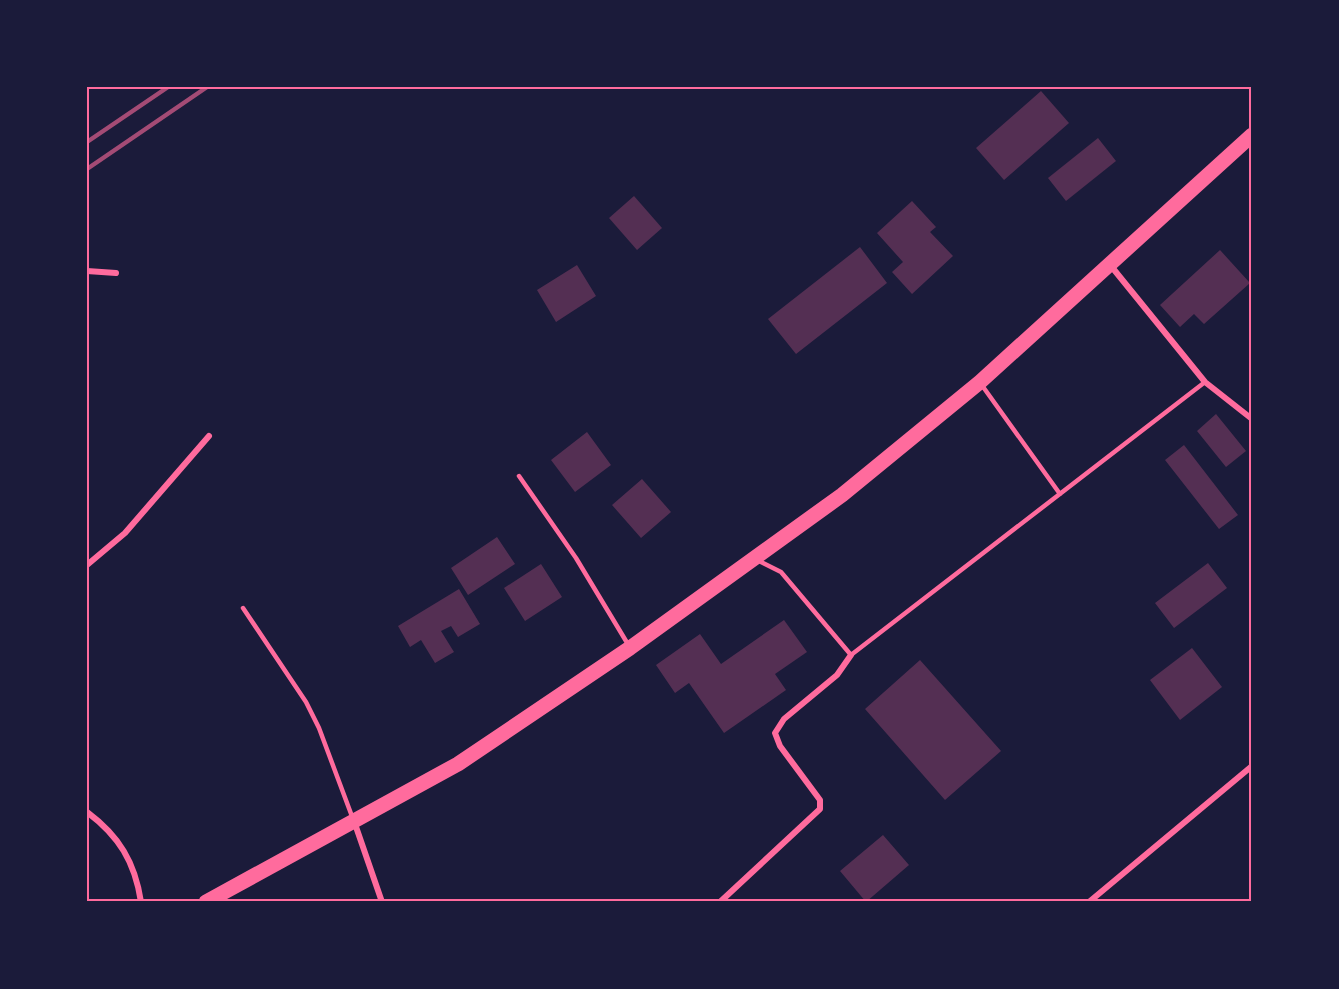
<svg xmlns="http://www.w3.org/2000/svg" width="1339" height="989" font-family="'Sofia Sans Condensed',sans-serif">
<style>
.building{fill:#542f53}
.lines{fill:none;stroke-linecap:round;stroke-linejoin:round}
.service{stroke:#ff6b9d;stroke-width:4.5}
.minor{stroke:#ff6b9d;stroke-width:6}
.primary{stroke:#ff6b9d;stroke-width:15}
.rail{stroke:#a44b75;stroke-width:4.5}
.neatline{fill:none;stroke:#ff6b9d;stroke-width:2}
</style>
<rect width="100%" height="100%" fill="#1b1b3a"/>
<path class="building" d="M1041,91L1069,123L1004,180L976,148Z
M1098,138L1116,161L1066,201L1048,178Z
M634,196L662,228L637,250L609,218Z
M912,201L936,227L930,232L953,256L912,294L892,272L903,262L877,233Z
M860,247L887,283L796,354L768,319Z
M1220,250L1250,283L1204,324L1194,314L1180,327L1160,305Z
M577,265L596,296L556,322L537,290Z
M1216,414L1246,451L1226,467L1197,431Z
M587,432L611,465L575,492L551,460Z
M1184,445L1238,515L1219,529L1165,460Z
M642,479L671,512L641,538L612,505Z
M497,537L515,564L468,595L451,568Z
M1208,563L1227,588L1174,628L1155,603Z
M541,564L562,597L525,621L504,588Z
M459,589L480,624L458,637L451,626L441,631L454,652L435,663L421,640L410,647L398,626Z
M784,620L807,652L775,674L786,690L724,733L689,683L675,693L656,665L700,634L721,664Z
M1192,648L1222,687L1180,720L1150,680Z
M920,660L1001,751L945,800L865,709Z
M883,835L909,865L866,902L840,871Z"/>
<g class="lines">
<path class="service" d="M981,384L1060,494
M519,476L576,558L629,646
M757,560L781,572L851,655L1205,382
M243,608L306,702L319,728L353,819"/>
<path class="minor" d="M1111,266L1205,382L1252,419
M87,271L116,273
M87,565L125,533L209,436
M87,812C119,836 135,862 141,902
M354,821L382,902
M720,902L820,809V800L780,746L775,733L784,719L837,675L851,655
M1089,902L1252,766"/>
<path class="primary" d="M206,902L458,764L630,648L842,495L980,382L1252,135"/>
<path class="rail" d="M87,142L168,87
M87,169L207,87"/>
</g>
<rect width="1339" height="989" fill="none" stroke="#1b1b3a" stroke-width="177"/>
<rect x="88" y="88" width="1162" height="812" class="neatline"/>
</svg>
